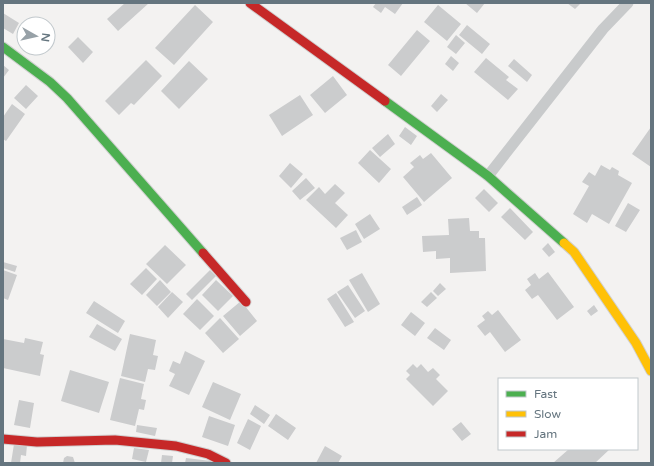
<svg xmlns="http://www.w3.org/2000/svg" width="654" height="466" font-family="'Varela Round',sans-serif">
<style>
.building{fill:#cbcccd}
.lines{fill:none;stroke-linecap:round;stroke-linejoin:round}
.fast-casing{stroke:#d0d0d0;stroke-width:11}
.slow-casing{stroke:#d0d0d0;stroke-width:11}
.jam-casing{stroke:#d0d0d0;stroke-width:11}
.street{stroke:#c8cacb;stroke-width:11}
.fast{stroke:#4caf50;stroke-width:9}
.slow{stroke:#ffc107;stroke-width:9}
.jam{stroke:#c62828;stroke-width:9}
</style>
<rect width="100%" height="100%" fill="#f3f2f1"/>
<path class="building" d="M125,3H149L118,31L107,19Z
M376,3H403L395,14L385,7L381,13L373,7Z
M465,3H485L477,13Z
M567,3H581L575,9Z
M195,5L213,22L174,65L155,48Z
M438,5L461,24L447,41L424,22Z
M3,13L19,23L13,34L3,28Z
M467,25L490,44L482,54L459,35Z
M417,30L430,41L401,76L388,65Z
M456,35L465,43L456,54L447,47Z
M78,37L93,52L83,63L68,47Z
M451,56L459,63L453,71L445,64Z
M486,58L509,77L506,80L518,89L508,100L474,72Z
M514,59L532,75L527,82L508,66Z
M146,60L162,76L134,105L131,103L119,115L105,101Z
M189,61L208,79L179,109L161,91Z
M3,65L9,70L3,78Z
M333,76L347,95L325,113L310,95Z
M26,85L38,96L26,109L14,98Z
M441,94L448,100L437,112L431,106Z
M300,95L313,115L282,136L269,115Z
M12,104L25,114L6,141L3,139V117Z
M405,127L417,136L411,145L399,136Z
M651,127V167L632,154Z
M388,134L395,144L380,157L372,148Z
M370,150L391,169L379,183L358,163Z
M431,153L452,178L424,202L403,177L414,167L410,163L420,155L423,159Z
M290,163L303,174L291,188L279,176Z
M601,165L610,170L612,167L619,171L618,175L632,183L609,224L592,214L587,223L573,214L589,186L582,182L589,172L595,176Z
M306,178L315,188L300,200L292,191Z
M335,184L345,193L335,203L348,215L336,228L306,200L319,187L325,194Z
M484,189L498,203L489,212L475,198Z
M417,197L422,205L407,215L402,207Z
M628,203L640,210L626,232L615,226Z
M510,208L533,232L525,240L501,217Z
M370,214L380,229L364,239L355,224Z
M469,218L470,231H479V238H485L486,271L450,273V258L436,259V251L423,252L422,236L449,235L448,219Z
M356,230L362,242L347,250L340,238Z
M548,243L555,252L549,257L542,249Z
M165,245L186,265L167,284L146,264Z
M3,262L17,266L15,272L3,268Z
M146,268L157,279L142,295L130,284Z
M3,270L17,275L8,300L3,298Z
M210,270L216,276L192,300L186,294Z
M548,272L574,307L557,320L538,295L532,299L525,290L531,285L527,279L535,273L539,279Z
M362,273L380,304L368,312L349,280Z
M160,280L171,292L157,306L146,295Z
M216,280L233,296L218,311L202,295Z
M440,283L446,289L438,296L433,291Z
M348,285L365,311L355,318L337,292Z
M172,292L183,302L168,318L158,307Z
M431,292L437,298L427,307L421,302Z
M336,293L354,322L345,327L327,299Z
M197,299L214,316L200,330L183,314Z
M94,301L125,321L118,333L86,313Z
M241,301L257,321L240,336L223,316Z
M594,305L598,311L591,316L587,311Z
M498,310L521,340L505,352L490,332L485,336L477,326L485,320L482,316L488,311L492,315Z
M411,312L425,323L415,336L401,325Z
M220,318L239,339L223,353L205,333Z
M97,324L122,339L115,351L89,337Z
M435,328L451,340L444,350L427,338Z
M130,334L156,340L153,355L158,356L155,370L148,369L145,382L121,376Z
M25,338L43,342L40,354L44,355L40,376L3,368V339L24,343Z
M185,351L205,361L189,395L169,386L175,374L169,371L173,361L180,364Z
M413,364L417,368L421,364L428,372L433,368L440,375L436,379L448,391L433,406L406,379L410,375L406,371Z
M70,370L109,382L99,413L61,401Z
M120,378L144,384L141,399L146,400L144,410L139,409L135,426L110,420Z
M213,382L241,394L230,420L202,407Z
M19,400L34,403L30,428L14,425Z
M255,405L270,415L264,424L250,414Z
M276,414L296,428L288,440L268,426Z
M209,416L235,425L228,446L202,437Z
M248,419L261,426L250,450L237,443Z
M461,422L471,434L462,441L452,429Z
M137,425L157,428L155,436L136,432Z
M14,444L27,445L26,456L21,455L20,463H11Z
M325,446L342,456L338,463H316Z
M134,448L149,450L146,462L132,459Z
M569,449H610L595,463H553Z
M162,455L173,456L172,463H161Z
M67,456L73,457L75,463H63L64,458Z
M186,458L211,461V463H185Z"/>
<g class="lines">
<g class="fast-casing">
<path id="fast" d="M3,47L50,82L67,98L203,253
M385,101L488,176L564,243"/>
</g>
<g class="slow-casing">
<path id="slow" d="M564,243L574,252L636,343L651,371"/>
</g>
<g class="jam-casing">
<path id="jam" d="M250,3L385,101
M203,253L246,302
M3,439L37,442L115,440L176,446L208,454L226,463"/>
</g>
<path class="street" d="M488,176L603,29L628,3"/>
<use href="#fast" class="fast"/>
<use href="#slow" class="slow"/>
<use href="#jam" class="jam"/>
</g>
<rect width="654" height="466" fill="none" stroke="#65757f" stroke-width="8"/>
<rect x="498" y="378" width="140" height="72" fill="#ffffff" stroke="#c1c8cc"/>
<rect x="506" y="391" width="20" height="6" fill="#4caf50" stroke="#c1c8cc"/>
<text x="534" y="398" font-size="12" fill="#65757f">Fast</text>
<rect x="506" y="411" width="20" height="6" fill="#ffc107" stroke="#c1c8cc"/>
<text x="534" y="418" font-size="12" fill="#65757f">Slow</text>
<rect x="506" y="431" width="20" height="6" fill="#c62828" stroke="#c1c8cc"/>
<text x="534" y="438" font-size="12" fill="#65757f">Jam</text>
<g transform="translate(36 36) rotate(98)"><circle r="19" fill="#ffffff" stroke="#c1c8cc"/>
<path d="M0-3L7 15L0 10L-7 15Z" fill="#97a1a7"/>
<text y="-6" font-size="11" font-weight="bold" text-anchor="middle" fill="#65757f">N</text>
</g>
</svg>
